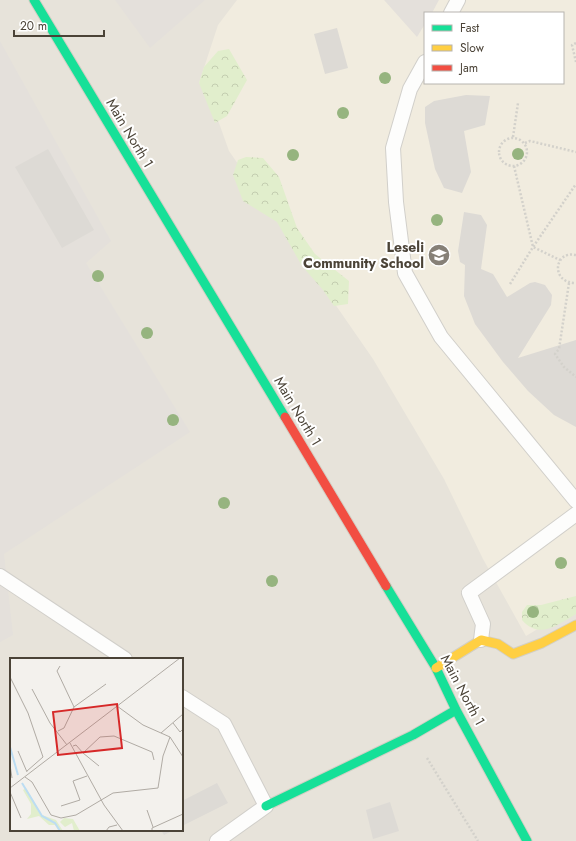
<svg xmlns="http://www.w3.org/2000/svg" width="576" height="841" font-family="Jost,sans-serif">
<style>
.residential{fill:#e7e3da;fill-rule:evenodd}
.industrial{fill:#e4e0db}
.education{fill:#f1ecdf}
.forest{fill:url(#forest-crowns)}
.building{fill:#dddad5}
.lines{fill:none;stroke-linecap:round;stroke-linejoin:round}
.lane-casing{stroke:#d1cfca;stroke-width:16}
.fast-casing{stroke:#d3cfc4;stroke-width:11}
.slow-casing{stroke:#d3cfc4;stroke-width:11}
.jam-casing{stroke:#d3cfc4;stroke-width:11}
.path{stroke:#d3d1cb;stroke-width:2.5;stroke-dasharray:2 2;stroke-linecap:butt}
.lane{stroke:#fdfdfc;stroke-width:14}
.fast{stroke:#16e098;stroke-width:9}
.slow{stroke:#ffcf43;stroke-width:9}
.jam{stroke:#f24e42;stroke-width:9}
.tree{fill:#96b47f}
.labels{text-anchor:middle;dominant-baseline:central;stroke-width:4;stroke-linejoin:round;paint-order:stroke}
.street-label{font-size:14px;fill:#4b4337;stroke:#fff}
.poi-label{font-size:14px;font-weight:bold;fill:#4b4337;stroke:#fff;text-anchor:end}
.inset-river{fill:none;stroke:#bcddf3;stroke-width:2}
.inset-road{fill:none;stroke:#b0aba4;stroke-width:1}
.view{fill:#d62828;fill-opacity:0.15;stroke:#d62828;stroke-width:2}
.inset-edge{fill:none;stroke:#4b4337;stroke-width:2}
</style>
<defs>
<pattern id="forest-crowns" width="20" height="18" patternUnits="userSpaceOnUse"><rect width="20" height="18" fill="#e1eecc"/><path d="M2 6a3 3 0 1 1 6 0M12 15a3 3 0 1 1 6 0" fill="none" stroke="#c3cdb0"/></pattern>
</defs>
<rect width="100%" height="100%" fill="#f3f1ed"/>
<path class="residential" d="M0,0H576V841H0ZM425,13H563V83H425ZM11,659H182V830H11Z"/>
<path class="industrial" d="M115,0H205L150,48Z
M384,0H439L432,13H425V24L417,38Z
M0,41L111,241L86,263L190,432L4,554L13,635L0,642Z"/>
<path class="education" d="M237,0H384L417,37L425,24V83H563V13H432L439,0H576V606L526,636L483,559L444,479L373,359L229,151L209,95L199,83L218,25Z"/>
<path class="forest" d="M229,49L247,80L227,116L215,123L199,83L204,67L218,51Z
M246,157L263,158L279,177L297,228L315,254L349,281L348,304L334,306L323,290L302,266L277,222L243,201L233,175L238,160Z
M576,596V614C558,625 539,640 522,620V612L527,605H541Z"/>
<path class="building" d="M337,28L348,68L325,74L314,34Z
M466,95L490,96L485,125L464,131L471,172L462,193L444,188L435,169L425,123V107L434,101Z
M48,149L94,230L62,248L15,167Z
M464,212L481,215L487,225L481,269L493,274L507,297L530,283L535,282L545,285L552,295L551,305L518,358L576,340V427L554,415L528,391L503,362L475,324L464,296L465,265L460,262L458,251Z
M217,783L228,803L182,826V801Z
M390,802L399,831L373,839L366,810Z
M161,830H174L164,835Z"/>
<g class="lines">
<g class="lane-casing">
<path id="lane" d="M451,13L458,0
M425,62L410,89L393,148L396,202L405,273L441,337L576,501
M0,576L125,659
M481,640L483,624L469,593L576,514
M182,697L224,724L266,806L217,841"/>
</g>
<g class="fast-casing">
<path id="fast" d="M34,0L285,417
M386,586L436,668L456,710L527,841
M266,806L413,735L456,710"/>
</g>
<g class="slow-casing">
<path id="slow" d="M436,668L481,640L498,644L513,654L542,643L576,625"/>
</g>
<g class="jam-casing">
<path id="jam" d="M285,417L386,586"/>
</g>
<path class="path" d="M576,43L572,45L576,62
M513,137L518,103
M499 152a14 14 0 1 1 28 0a14 14 0 1 1-28 0Z
M525,143L530,141L576,152
M514,166L533,247L560,260
M576,255C554,250 550,283 576,283
M569,283L559,349L555,354L564,367L576,377
M510,284L533,247L576,184
M427,758L478,841"/>
<use href="#lane" class="lane"/>
<use href="#fast" class="fast"/>
<use href="#slow" class="slow"/>
<use href="#jam" class="jam"/>
</g>
<g class="tree">
<circle cx="385" cy="78" r="6"/>
<circle cx="343" cy="113" r="6"/>
<circle cx="518" cy="154" r="6"/>
<circle cx="293" cy="155" r="6"/>
<circle cx="437" cy="220" r="6"/>
<circle cx="98" cy="276" r="6"/>
<circle cx="147" cy="333" r="6"/>
<circle cx="173" cy="420" r="6"/>
<circle cx="224" cy="503" r="6"/>
<circle cx="561" cy="563" r="6"/>
<circle cx="272" cy="581" r="6"/>
<circle cx="533" cy="612" r="6"/>
</g>
<defs>
<g id="school-disc" transform="scale(1.15)"><circle r="9.5" fill="#868077" stroke="#fff"/><path d="M0-5L7-2L0 1L-7-2ZM-4 1L0 2.5L4 1V4Q0 6-4 4Z" fill="#fff"/></g>
</defs>
<g fill-rule="evenodd">
<use href="#school-disc" x="439" y="255"/>
</g>
<g class="labels">
<g class="street-label">
<text transform="translate(130 133) rotate(59)">Main North 1</text>
<text transform="translate(298 411) rotate(59)">Main North 1</text>
<text transform="translate(463 690) rotate(62)">Main North 1</text>
</g>
<g class="poi-label">
<text x="424" y="247">Leseli<tspan x="424" dy="16">Community School</tspan></text>
</g>
</g>
<g transform="translate(10 658)">
<rect width="173" height="173" fill="#f3f1ed"/>
<path d="M16,130L32,157L46,162L53,173H49L45,167H39L29,158L17,161L21,156V146L13,132ZM54,160L63,161L70,173H64L62,165L55,169L50,164Z" fill="#e1eecc"/>
<path class="inset-river" d="M0,89L8,117M12,125L32,158L45,165L50,173"/>
<path class="inset-road" d="M0,19L18,55L33,99L17,113M22,31L40,65L57,87M107,48L133,67L160,79L173,99M64,49L96,26M163,65L170,74L173,71M48,73L54,70L64,49L47,13L50,8M151,75L173,56M60,85L94,147L113,173M63,88L66,87L73,95L90,79L104,78L142,94L144,102M8,93L17,114M73,95L89,108M0,107L2,120M15,119L22,124L41,157L51,160L66,157L103,135L148,130L153,98L160,79M0,130L170,0M0,134L11,160M51,148L70,142L63,123L77,118M137,152L143,169M96,173L99,169L107,167M142,173V170L173,156"/>
<path class="view" d="M107,46L112,90L48,97L43,54Z"/>
<rect width="173" height="173" class="inset-edge"/>
</g>
<rect x="424" y="12" width="140" height="72" fill="#ffffff" stroke="#b7b4af"/>
<rect x="432" y="25" width="20" height="6" fill="#16e098" stroke="#b7b4af"/>
<text x="460" y="32" font-size="12" fill="#4b4337">Fast</text>
<rect x="432" y="45" width="20" height="6" fill="#ffcf43" stroke="#b7b4af"/>
<text x="460" y="52" font-size="12" fill="#4b4337">Slow</text>
<rect x="432" y="65" width="20" height="6" fill="#f24e42" stroke="#b7b4af"/>
<text x="460" y="72" font-size="12" fill="#4b4337">Jam</text>
<path d="M14 30v6h90v-6" fill="none" stroke="#4b4337" stroke-width="2"/>
<text x="20" y="30" font-size="12" fill="#4b4337" stroke="#ffffff" stroke-width="3" paint-order="stroke">20 m</text>
</svg>
